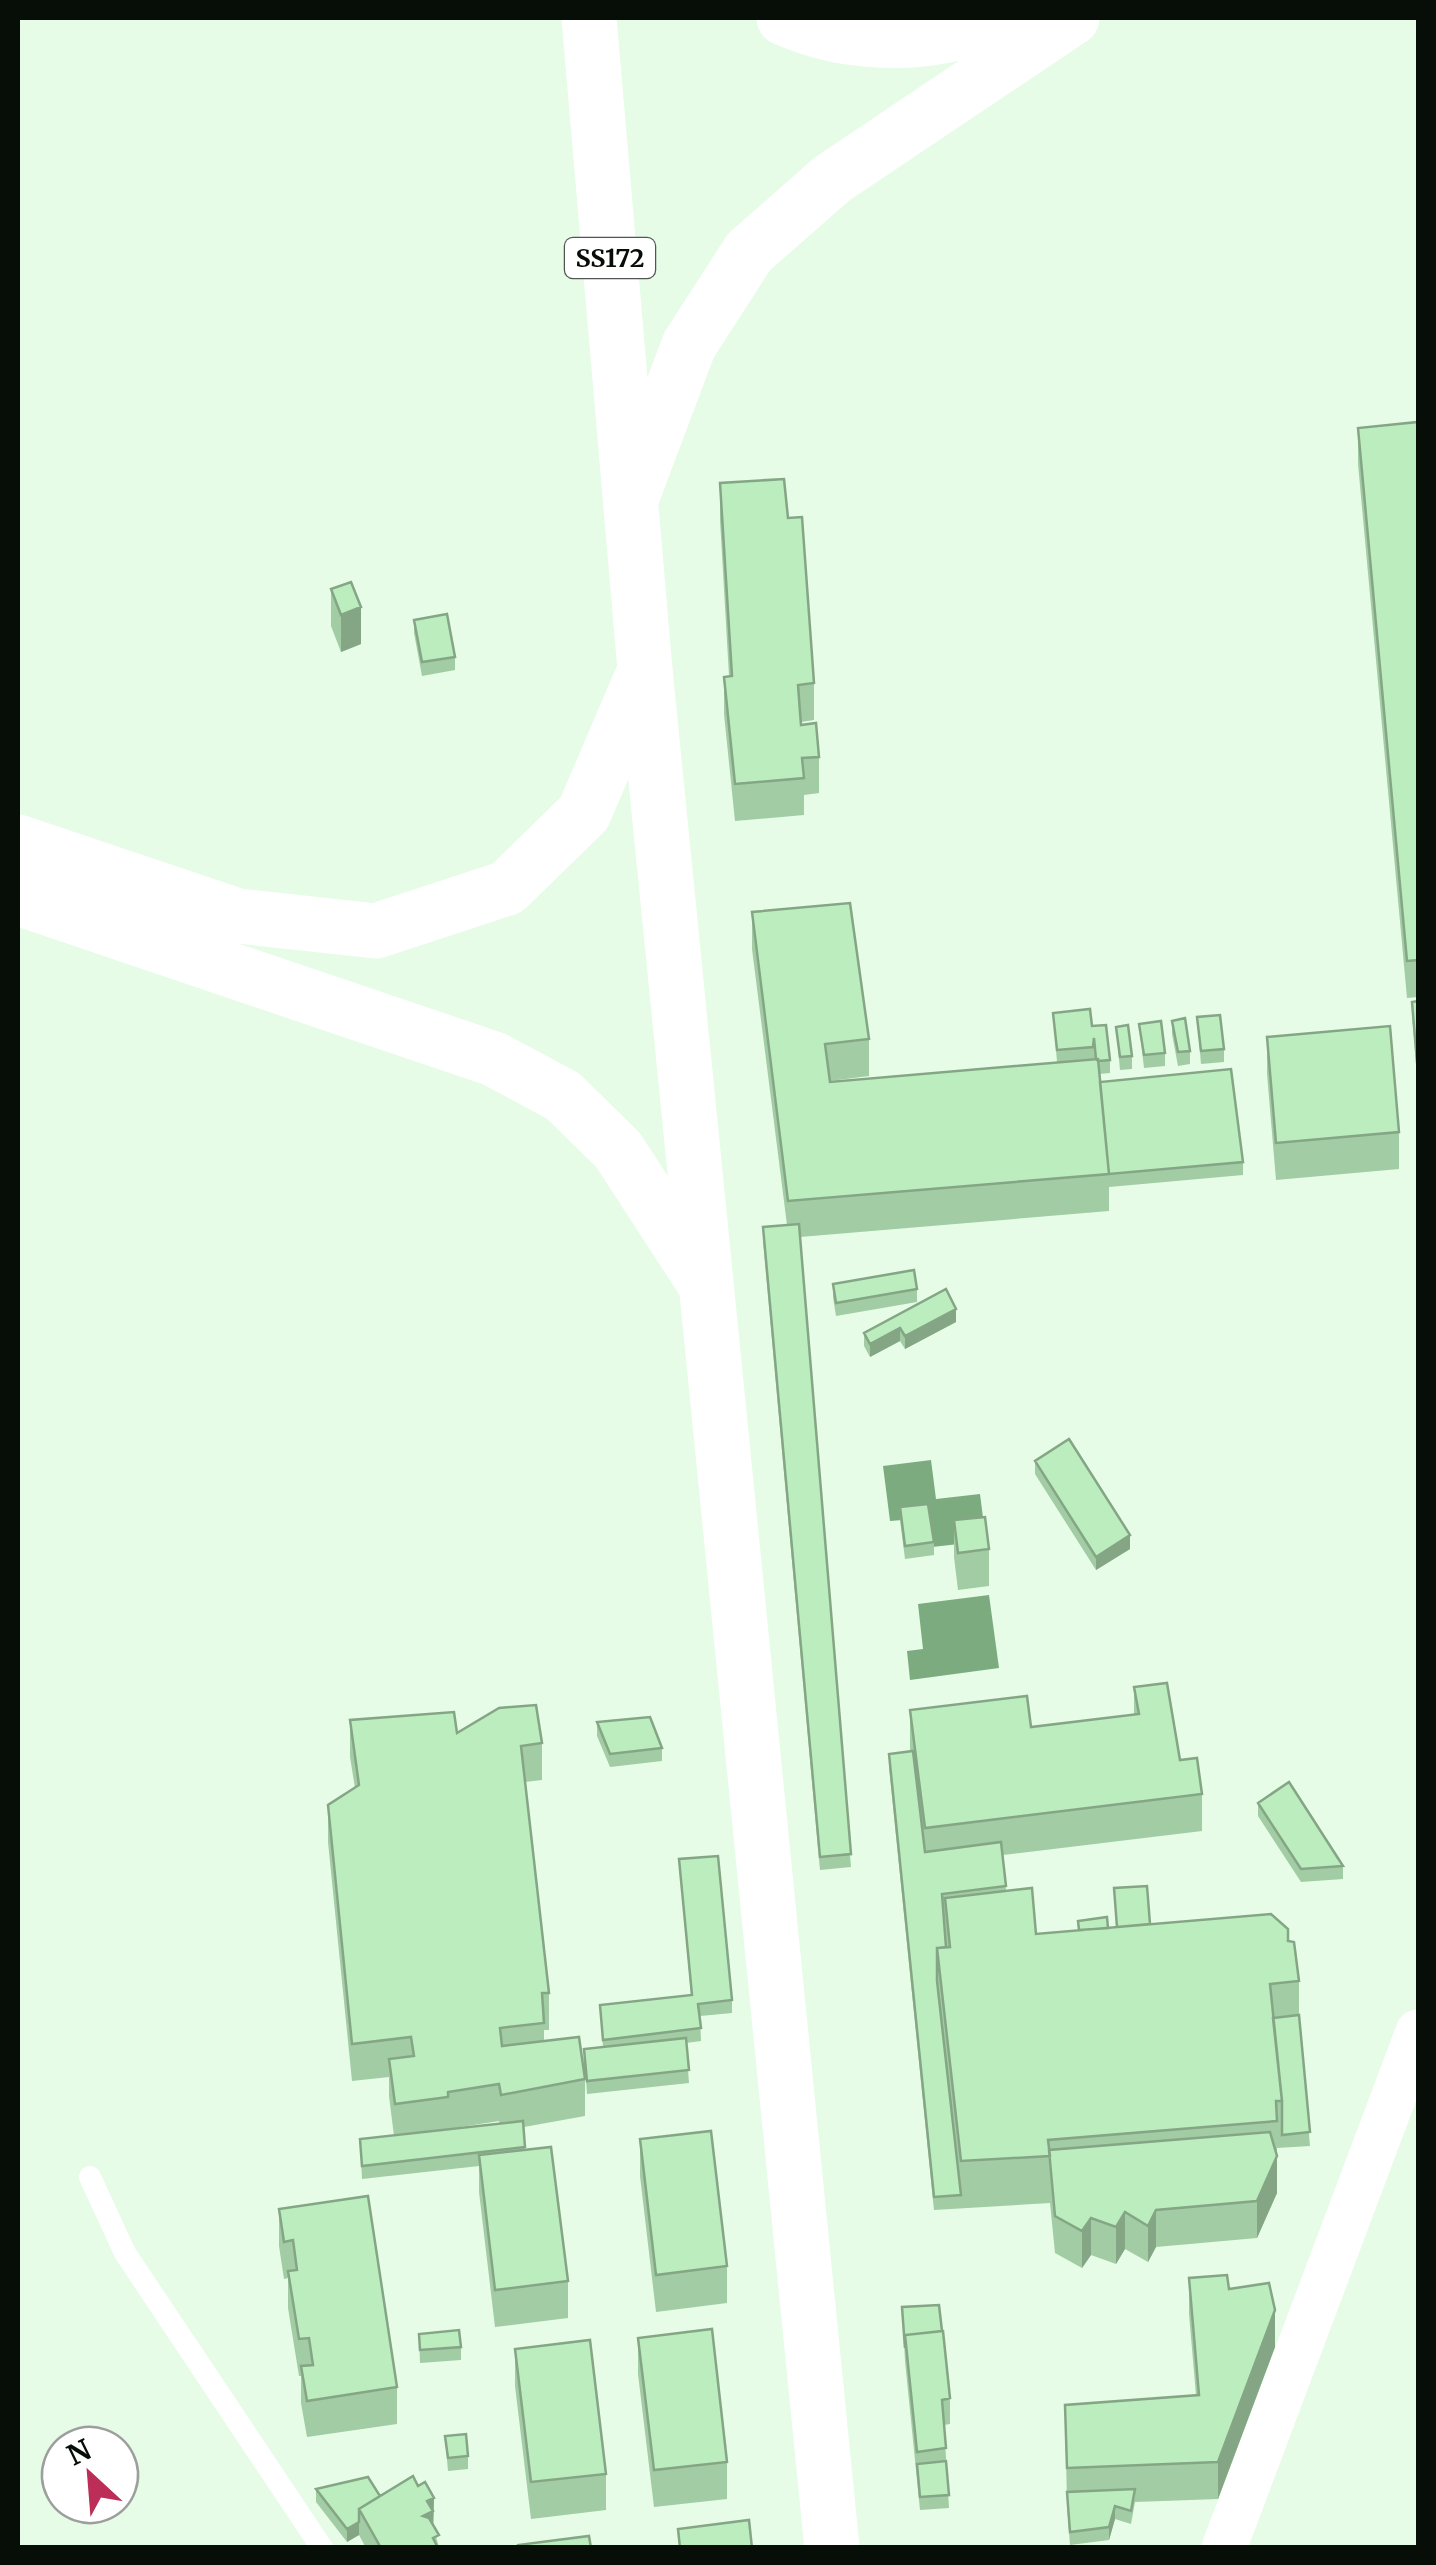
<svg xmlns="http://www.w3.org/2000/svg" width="1436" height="2565" font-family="Merriweather,serif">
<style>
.water{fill:#7cab7f}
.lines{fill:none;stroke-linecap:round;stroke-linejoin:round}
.service{stroke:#fff;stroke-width:22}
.minor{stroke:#fff;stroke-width:45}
.secondary{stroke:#fff;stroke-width:55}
.primary{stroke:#fff;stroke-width:55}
.trunk{stroke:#fff;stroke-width:55}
.wall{fill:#a2cca3;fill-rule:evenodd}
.shaded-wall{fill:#84a685}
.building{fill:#bcedbe;stroke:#84a685;stroke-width:2.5}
.labels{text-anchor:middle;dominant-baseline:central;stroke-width:9;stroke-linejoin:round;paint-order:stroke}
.shield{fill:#fff;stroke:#515652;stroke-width:2.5}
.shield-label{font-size:25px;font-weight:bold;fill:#070e08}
</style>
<rect width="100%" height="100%" fill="#e6fce7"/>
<path class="water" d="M931,1460L936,1499L980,1494L986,1541L932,1547L928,1518L890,1521L883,1466Z
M989,1595L999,1668L910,1680L907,1651L923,1649L918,1604Z"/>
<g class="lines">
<path class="service" d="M90,2177L125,2253L322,2548"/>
<path class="minor" d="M1224,2548L1418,2032"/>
<path class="secondary" d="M645,670L832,2548"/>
<path class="primary" d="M589,18L645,670"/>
<path class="trunk" d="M784,18C850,47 932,49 998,18
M631,499L689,345L749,252L832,179L1072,18
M18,842L238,916L376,931L507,888L584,813L645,670
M18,898L494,1059L563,1096L618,1150L702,1279"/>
</g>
<path class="wall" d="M1418,422V997L1407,998L1358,464V428Z
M720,483L788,518L814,683V720L801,722V725L819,757V793L804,795V815L735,821L724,714V677L729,676L720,520Z
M331,589L361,644L341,652L331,626Z
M414,620L455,657V670L422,676L414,633Z
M752,912L869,1039V1076L830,1081V1082L1057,1062L1053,1013L1092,1026L1110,1060V1073L1099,1074L1100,1082L1243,1162V1175L1109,1187V1211L800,1237L851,1867L820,1870L763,1240V1227L787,1225L752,949Z
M1418,1001V1087L1412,1015V1002Z
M1197,1017L1224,1049V1062L1201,1064Z
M1172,1021L1190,1051V1064L1178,1066L1172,1034Z
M1139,1024L1165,1053V1066L1144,1068Z
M1116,1027L1132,1056V1069L1120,1070Z
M1267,1037L1399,1132V1169L1276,1180L1267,1074Z
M833,1284L917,1289V1302L836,1316L833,1297Z
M956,1322L905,1349L900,1341L870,1357L864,1346V1333Z
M1035,1461L1130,1549L1096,1570L1035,1474Z
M900,1507L934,1542V1555L905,1559L900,1520Z
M954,1520L989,1549V1586L958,1590L954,1557Z
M1134,1687L1202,1794V1831L1003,1855L1006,1891L1036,1934L1078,1930V1921L1108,1928L1116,1927L1114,1888L1150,1924L1288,1941L1299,1981V2015L1310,2146L1277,2148V2193L1257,2238L1156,2247L1148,2262L1125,2249L1116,2264L1091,2255L1082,2268L1055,2253L1050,2203L934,2210L889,1767V1754L910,1752V1710L1031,1727L1134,1715Z
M350,1720L542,1743V1780L525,1782L549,1993V2030H544V2041L585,2079V2116L524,2127L525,2150L568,2281V2318L495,2327L479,2192V2166L362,2179L360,2139L394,2136L389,2096V2077L352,2081L328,1842V1805L355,1788L350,1757ZM499,2121L500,2124L448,2130V2129Z
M597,1722L662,1748V1761L610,1767L597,1736Z
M1258,1803L1343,1866V1879L1301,1882L1258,1816Z
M679,1859L732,2000V2013L700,2016L701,2041L686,2043L689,2083L587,2094L584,2049L603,2047L600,2005L691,1995Z
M640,2139L727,2266V2303L656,2312L640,2176Z
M279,2209L397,2387V2424L307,2437L301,2403V2376H299L288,2308V2278L284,2279L279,2246Z
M1189,2278L1229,2289L1275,2347L1218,2499L1135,2502L1131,2524L1115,2519L1109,2540L1070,2545L1067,2505L1065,2405L1196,2395L1189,2314Z
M902,2307L950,2398V2424L944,2425L949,2508L920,2510L905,2361Z
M419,2334L461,2347V2360L420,2363Z
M638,2338L727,2462V2499L654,2507L638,2374Z
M515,2349L606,2474V2510L531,2519L515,2386Z
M445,2436L468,2456V2469L448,2471Z
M418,2486L434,2498L433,2525L439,2548H366L359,2535L347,2542L316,2502V2489L380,2496Z"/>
<path class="shaded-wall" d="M361,607V644L341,652V615Z
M956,1309V1322L905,1349V1336Z
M900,1328V1341L870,1357V1344Z
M1130,1535V1549L1096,1570V1557Z
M1277,2156V2193L1257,2238V2201Z
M1156,2210V2247L1148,2262V2226Z
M1125,2212V2249L1116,2264V2227Z
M1091,2218V2255L1082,2268V2231Z
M1275,2310V2347L1218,2499V2462Z
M434,2498L433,2536L423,2516L427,2501Z
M1115,2506V2519L1109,2540V2527Z
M359,2522V2535L347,2542V2529Z"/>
<path class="building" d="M1418,422V960L1407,961L1358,428Z
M784,479L788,518L802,517L814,683L798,685L801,725L816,723L819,757L802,758L804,778L735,784L724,677L732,676L720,483Z
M351,582L361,607L341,615L331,589Z
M447,614L455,657L422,662L414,620Z
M850,903L869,1039L825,1044L830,1082L1098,1059L1109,1174L788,1201L752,912Z
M1418,1001V1074L1412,1002Z
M1090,1009L1092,1026L1106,1025L1110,1060L1098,1061L1096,1059L1094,1038L1093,1047L1057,1050L1053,1013Z
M1220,1015L1224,1049L1201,1051L1197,1017Z
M1185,1018L1190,1051L1178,1052L1172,1021Z
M1161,1021L1165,1053L1144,1055L1139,1024Z
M1128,1025L1132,1056L1120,1057L1116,1027Z
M1390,1026L1399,1132L1276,1143L1267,1037Z
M1231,1069L1243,1162L1109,1174L1100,1082Z
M799,1224L851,1854L820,1857L763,1227Z
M914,1270L917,1289L836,1303L833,1284Z
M946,1289L956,1309L905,1336L900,1328L870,1344L864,1333Z
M1069,1439L1130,1535L1096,1557L1035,1461Z
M928,1504L934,1542L905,1546L900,1507Z
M985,1517L989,1549L958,1553L954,1520Z
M1167,1683L1180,1760L1197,1758L1202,1794L925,1828L910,1710L1027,1696L1031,1727L1139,1714L1134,1687Z
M536,1705L542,1743L521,1746L549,1993H542L544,2023L500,2028L502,2046L579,2037L585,2079L501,2095L499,2084L448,2092V2097L395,2104L389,2059L414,2056L411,2037L352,2044L328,1805L359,1785L350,1720L454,1712L457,1733L499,1708Z
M650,1717L662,1748L610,1754L597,1722Z
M913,1751L925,1852L1001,1842L1006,1886L942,1894L946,1947L937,1948V1981L961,2195L934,2197L889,1754Z
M1289,1782L1343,1866L1301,1869L1258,1803Z
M718,1856L732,2000L698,2004L701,2028L603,2040L600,2005L692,1995L679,1859Z
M1147,1886L1150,1924L1117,1927L1114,1888Z
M1032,1888L1036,1934L1271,1914L1288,1929V1941L1294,1942L1299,1981L1270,1984L1282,2101H1276L1277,2121L1048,2140L1050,2156L961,2161L937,1948L950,1947L945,1898Z
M1107,1917L1108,1928L1079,1930L1078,1921Z
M1299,2015L1310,2132L1282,2135V2101L1273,2018Z
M686,2038L689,2070L587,2081L584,2049Z
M523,2121L525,2147L362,2166L360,2139Z
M711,2131L727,2266L656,2275L640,2139Z
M1270,2132L1277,2156L1257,2201L1156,2210L1148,2226L1125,2212L1116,2227L1091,2218L1082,2231L1055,2216L1049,2150Z
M551,2147L568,2281L495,2290L479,2155Z
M368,2196L397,2387L307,2401L301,2366L313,2365L309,2338L299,2339L288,2271L297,2270L293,2240L284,2242L279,2209Z
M1227,2275L1229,2289L1269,2283L1275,2310L1218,2462L1067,2468L1065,2405L1199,2395L1189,2278Z
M939,2305L942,2331L905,2335V2348L902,2307Z
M712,2329L727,2462L654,2470L638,2338Z
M459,2330L461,2347L420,2350L419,2334Z
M943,2331L950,2398L942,2400L946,2448L917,2452L905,2335Z
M590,2340L606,2474L531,2482L515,2349Z
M466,2434L468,2456L448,2458L445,2436Z
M946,2461L949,2495L920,2497L917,2464Z
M413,2476L418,2486L425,2482L434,2498L427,2501L433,2511L423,2516L429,2518L439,2535L433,2538L438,2548H381L359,2509Z
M368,2477L380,2496L359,2509V2522L347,2529L316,2489Z
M1135,2489L1131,2511L1115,2506L1109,2527L1070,2532L1067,2492Z
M749,2520L752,2548H680L678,2529Z
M589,2536L591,2548H518V2545Z"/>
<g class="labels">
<rect class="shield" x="565" y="238" width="90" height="40" rx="8"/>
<g class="shield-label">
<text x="610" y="258">SS172</text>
</g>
</g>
<rect width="1436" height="2565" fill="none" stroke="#070e08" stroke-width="40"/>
<g transform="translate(90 2475) rotate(334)"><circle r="48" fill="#ffffff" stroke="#9c9f9c" stroke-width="2.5"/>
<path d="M0-8L18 38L0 25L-18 38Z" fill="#bc2d58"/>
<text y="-15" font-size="28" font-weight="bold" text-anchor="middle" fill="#070e08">N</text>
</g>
</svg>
